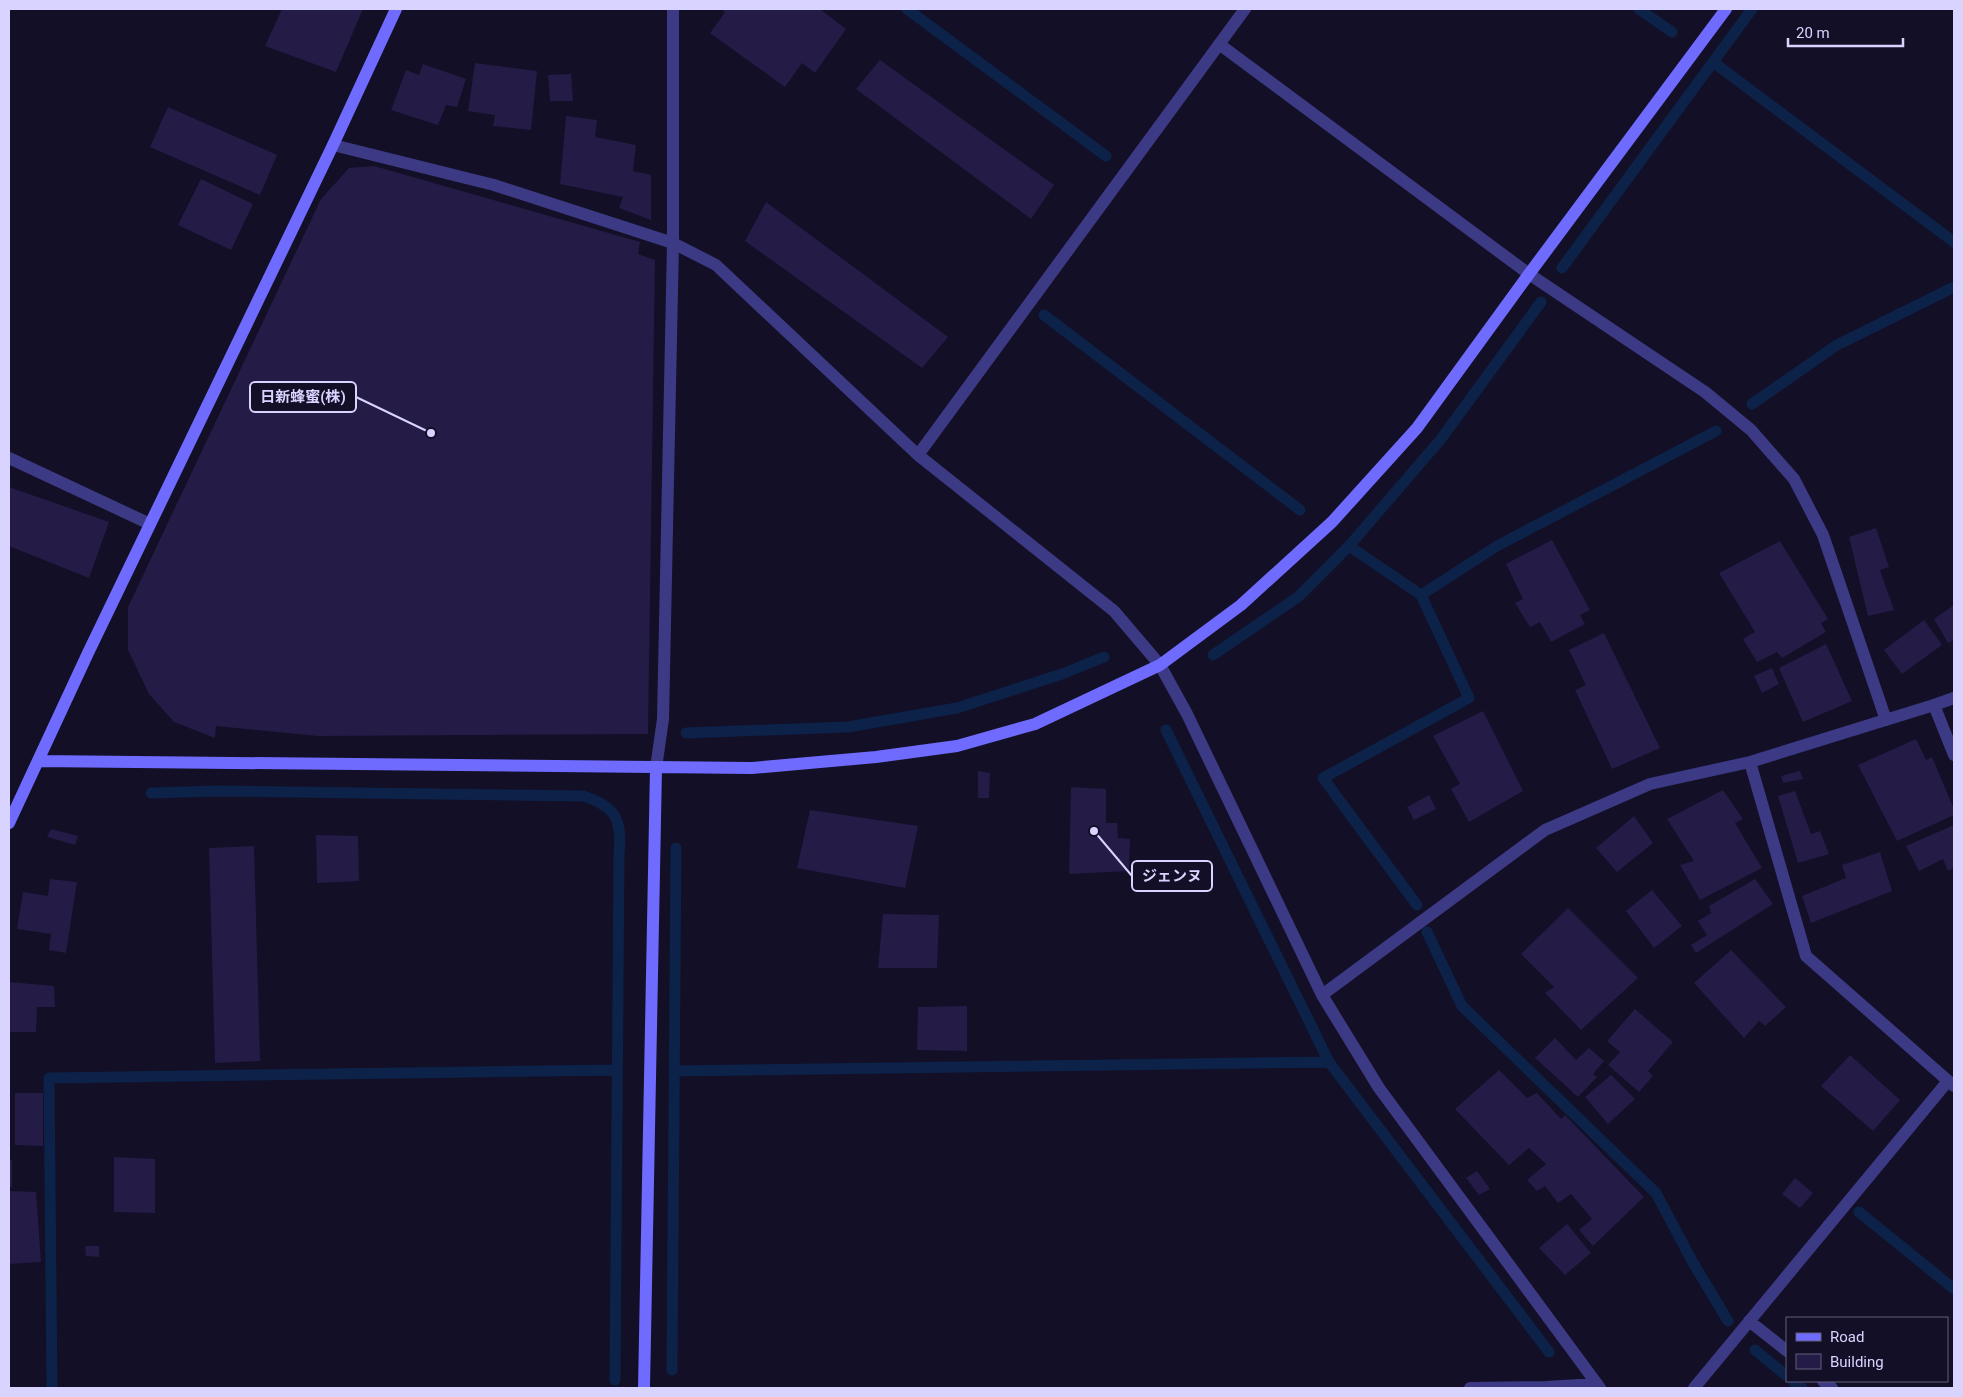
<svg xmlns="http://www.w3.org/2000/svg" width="1963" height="1397" font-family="Roboto,'Noto Sans JP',sans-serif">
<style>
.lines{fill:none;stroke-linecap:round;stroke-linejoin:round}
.stream{stroke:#0c2248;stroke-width:11}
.building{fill:#241b47}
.street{stroke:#3d3a85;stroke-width:12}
.secondary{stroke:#6f6bff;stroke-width:12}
.leader{fill:none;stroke:#d9d4ff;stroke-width:2}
.callout-dot{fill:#d9d4ff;stroke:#130f26;stroke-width:2}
.callout{fill:#130f26;stroke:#d9d4ff;stroke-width:2}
.callout-label{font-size:15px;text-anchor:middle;font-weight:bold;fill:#d9d4ff}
</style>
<rect width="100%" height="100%" fill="#130f26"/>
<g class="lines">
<path class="stream" d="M907,9L1106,156
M1639,9L1672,32
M1752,9L1713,62L1954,242
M1562,268L1713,62
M1044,315L1300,510
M1752,404L1837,345L1954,287
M1349,546L1441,439L1541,302
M1213,655L1298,597L1349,546L1421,595
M1166,730L1329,1062L1549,1352
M686,733L848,727L957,708L1062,674L1104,657
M151,793L217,791L583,796C618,807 622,821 619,856L615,1380
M1417,905L1323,778L1469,698L1421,595L1497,546L1716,431
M1427,932L1462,1006L1656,1193L1692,1261L1728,1321
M674,1071L1329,1062
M1859,1212L1954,1289
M1755,1350L1787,1376
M672,1370L676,848
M1793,1381L1802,1388
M52,1388L49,1078L616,1070"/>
</g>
<path class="building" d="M282,9H363L336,72L265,46Z
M721,9H820L846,29L815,73L802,63L785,87L710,33L725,12Z
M880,60L1054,185L1031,219L856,89Z
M475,63L537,71L531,130L493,126L495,115L468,111Z
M423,64L466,79L457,107L446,105L438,125L391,110L406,70L419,75Z
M571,74L573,101H550L548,75Z
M168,107L277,155L260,195L150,147Z
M566,116L597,120L595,137L636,145L633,171L651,175V220L619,208L623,197L560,184Z
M374,166L640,242L638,254L655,260L648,734L318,736L216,726L215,738L174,722L149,694L128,650V607L321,199L349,168Z
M201,179L253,204L231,250L178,225Z
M766,202L948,337L922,368L745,241Z
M9,487L109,522L89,578L9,546Z
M1876,528L1889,567L1880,570L1894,610L1868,616L1849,537Z
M1552,540L1590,610L1580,615L1585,624L1551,642L1540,622L1530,627L1515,603L1523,599L1506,564Z
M1780,541L1828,619L1821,623L1826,632L1782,658L1777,652L1757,662L1743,639L1755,632L1719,573Z
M1954,605V640L1948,643L1934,619Z
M1924,620L1942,645L1902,674L1884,650Z
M1604,633L1660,748L1612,769L1575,690L1586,685L1569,650Z
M1826,644L1852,701L1803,722L1779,668Z
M1772,668L1779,684L1762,693L1754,676Z
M1483,711L1523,791L1469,822L1451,789L1460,784L1433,736Z
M1916,739L1926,760L1932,757L1954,809V815L1897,841L1858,765Z
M978,771L990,773L989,798H978Z
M1800,771L1803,779L1783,783L1781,776Z
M1071,787L1106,789V823H1117L1118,838L1130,839L1129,871L1069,874Z
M1723,790L1743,819L1735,823L1762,868L1700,900L1680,865L1694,861L1667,819Z
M1795,791L1811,834L1820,831L1829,854L1798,863L1778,796Z
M1429,795L1436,809L1414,820L1407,807Z
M810,810L918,826L905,888L797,868Z
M1634,816L1653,843L1617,872L1596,848Z
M1954,825V868L1948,871L1943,859L1919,871L1906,846Z
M51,829L78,836L75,845L47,837Z
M316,835L358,836L359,881L317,883Z
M254,846L260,1061L215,1063L209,848Z
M1880,852L1892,891L1811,923L1802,896L1846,878L1842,865Z
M50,879L77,882L66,953L49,950L51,934L17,929L23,892L48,896Z
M1755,879L1773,904L1696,953L1691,945L1707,935L1698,921L1711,913L1709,906Z
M1652,890L1682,926L1654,948L1626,911Z
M1568,908L1638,978L1581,1030L1545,993L1554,987L1521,954Z
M883,914L939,915L937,968H878Z
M1731,950L1786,1007L1765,1026L1759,1021L1744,1038L1694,983Z
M9,982L54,986L55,1007H37L36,1032H9Z
M967,1006V1051L917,1050L918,1007Z
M1635,1009L1673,1042L1648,1071L1653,1076L1639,1092L1608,1065L1620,1052L1607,1041Z
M1555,1038L1576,1060L1589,1048L1604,1061L1593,1074L1597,1077L1578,1097L1535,1058Z
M1850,1055L1900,1100L1873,1131L1821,1086Z
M1499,1070L1527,1098L1537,1093L1561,1119L1565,1115L1644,1197L1593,1246L1579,1230L1592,1219L1571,1194L1558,1203L1545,1186L1537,1191L1527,1180L1546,1164L1529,1148L1509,1165L1455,1109Z
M1611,1075L1635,1099L1608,1124L1585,1097Z
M15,1093H43V1146L15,1145Z
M114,1157L155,1159V1213L114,1212Z
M9,1160H12V1187H9Z
M1477,1171L1490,1189L1479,1195L1466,1178Z
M1795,1178L1813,1193L1800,1208L1782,1194Z
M9,1191L36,1192L41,1262L9,1264Z
M1567,1224L1591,1253L1565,1275L1539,1248Z
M85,1246H99V1257L86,1256Z"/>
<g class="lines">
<path class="street" d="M1219,44L1529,274L1705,392L1751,430L1794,479L1823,535L1886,720
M333,145L494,185L673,243L716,265L918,455L1245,9
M918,455L1114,611L1160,665L1187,714L1322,995L1379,1088L1600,1388
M9,458L150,524
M1934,705L1954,755
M1750,762L1806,956L1954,1086
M656,768L663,719L673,243V9
M1322,995L1545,830L1650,784L1750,762L1934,705L1954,698
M1749,1321L1787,1351
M1823,1381L1832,1388
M1470,1388L1546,1387L1596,1384
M1694,1388L1948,1081"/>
<path class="secondary" d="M39,761L752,768L876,757L957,746L1035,724L1160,665L1241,605L1332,522L1417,428L1529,274L1726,9
M9,823L88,653L333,145L396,9
M644,1388L656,768"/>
</g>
<path class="leader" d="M431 433L356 397M1094 831L1132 876"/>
<g class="callout-dot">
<circle cx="431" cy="433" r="5"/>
<circle cx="1094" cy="831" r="5"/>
</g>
<g class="callout">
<rect x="250" y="382" width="106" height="30" rx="5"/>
<rect x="1132" y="861" width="80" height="30" rx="5"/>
</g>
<g class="callout-label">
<text x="303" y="402">日新蜂蜜(株)</text>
<text x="1172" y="881">ジェンヌ</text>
</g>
<rect width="1963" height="1397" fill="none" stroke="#d9d4ff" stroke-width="20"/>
<rect x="1786" y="1317" width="162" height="65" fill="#130f26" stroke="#625e7d"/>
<rect x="1796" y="1333" width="25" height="8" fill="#6f6bff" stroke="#625e7d"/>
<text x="1830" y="1342" font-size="15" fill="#d9d4ff">Road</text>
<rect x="1796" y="1354" width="25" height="15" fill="#241b47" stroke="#625e7d"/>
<text x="1830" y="1367" font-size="15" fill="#d9d4ff">Building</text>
<path d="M1788 38v8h115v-8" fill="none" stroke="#d9d4ff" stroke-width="2.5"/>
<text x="1796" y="38" font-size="15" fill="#d9d4ff" stroke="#130f26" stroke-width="4" paint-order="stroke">20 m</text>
</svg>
